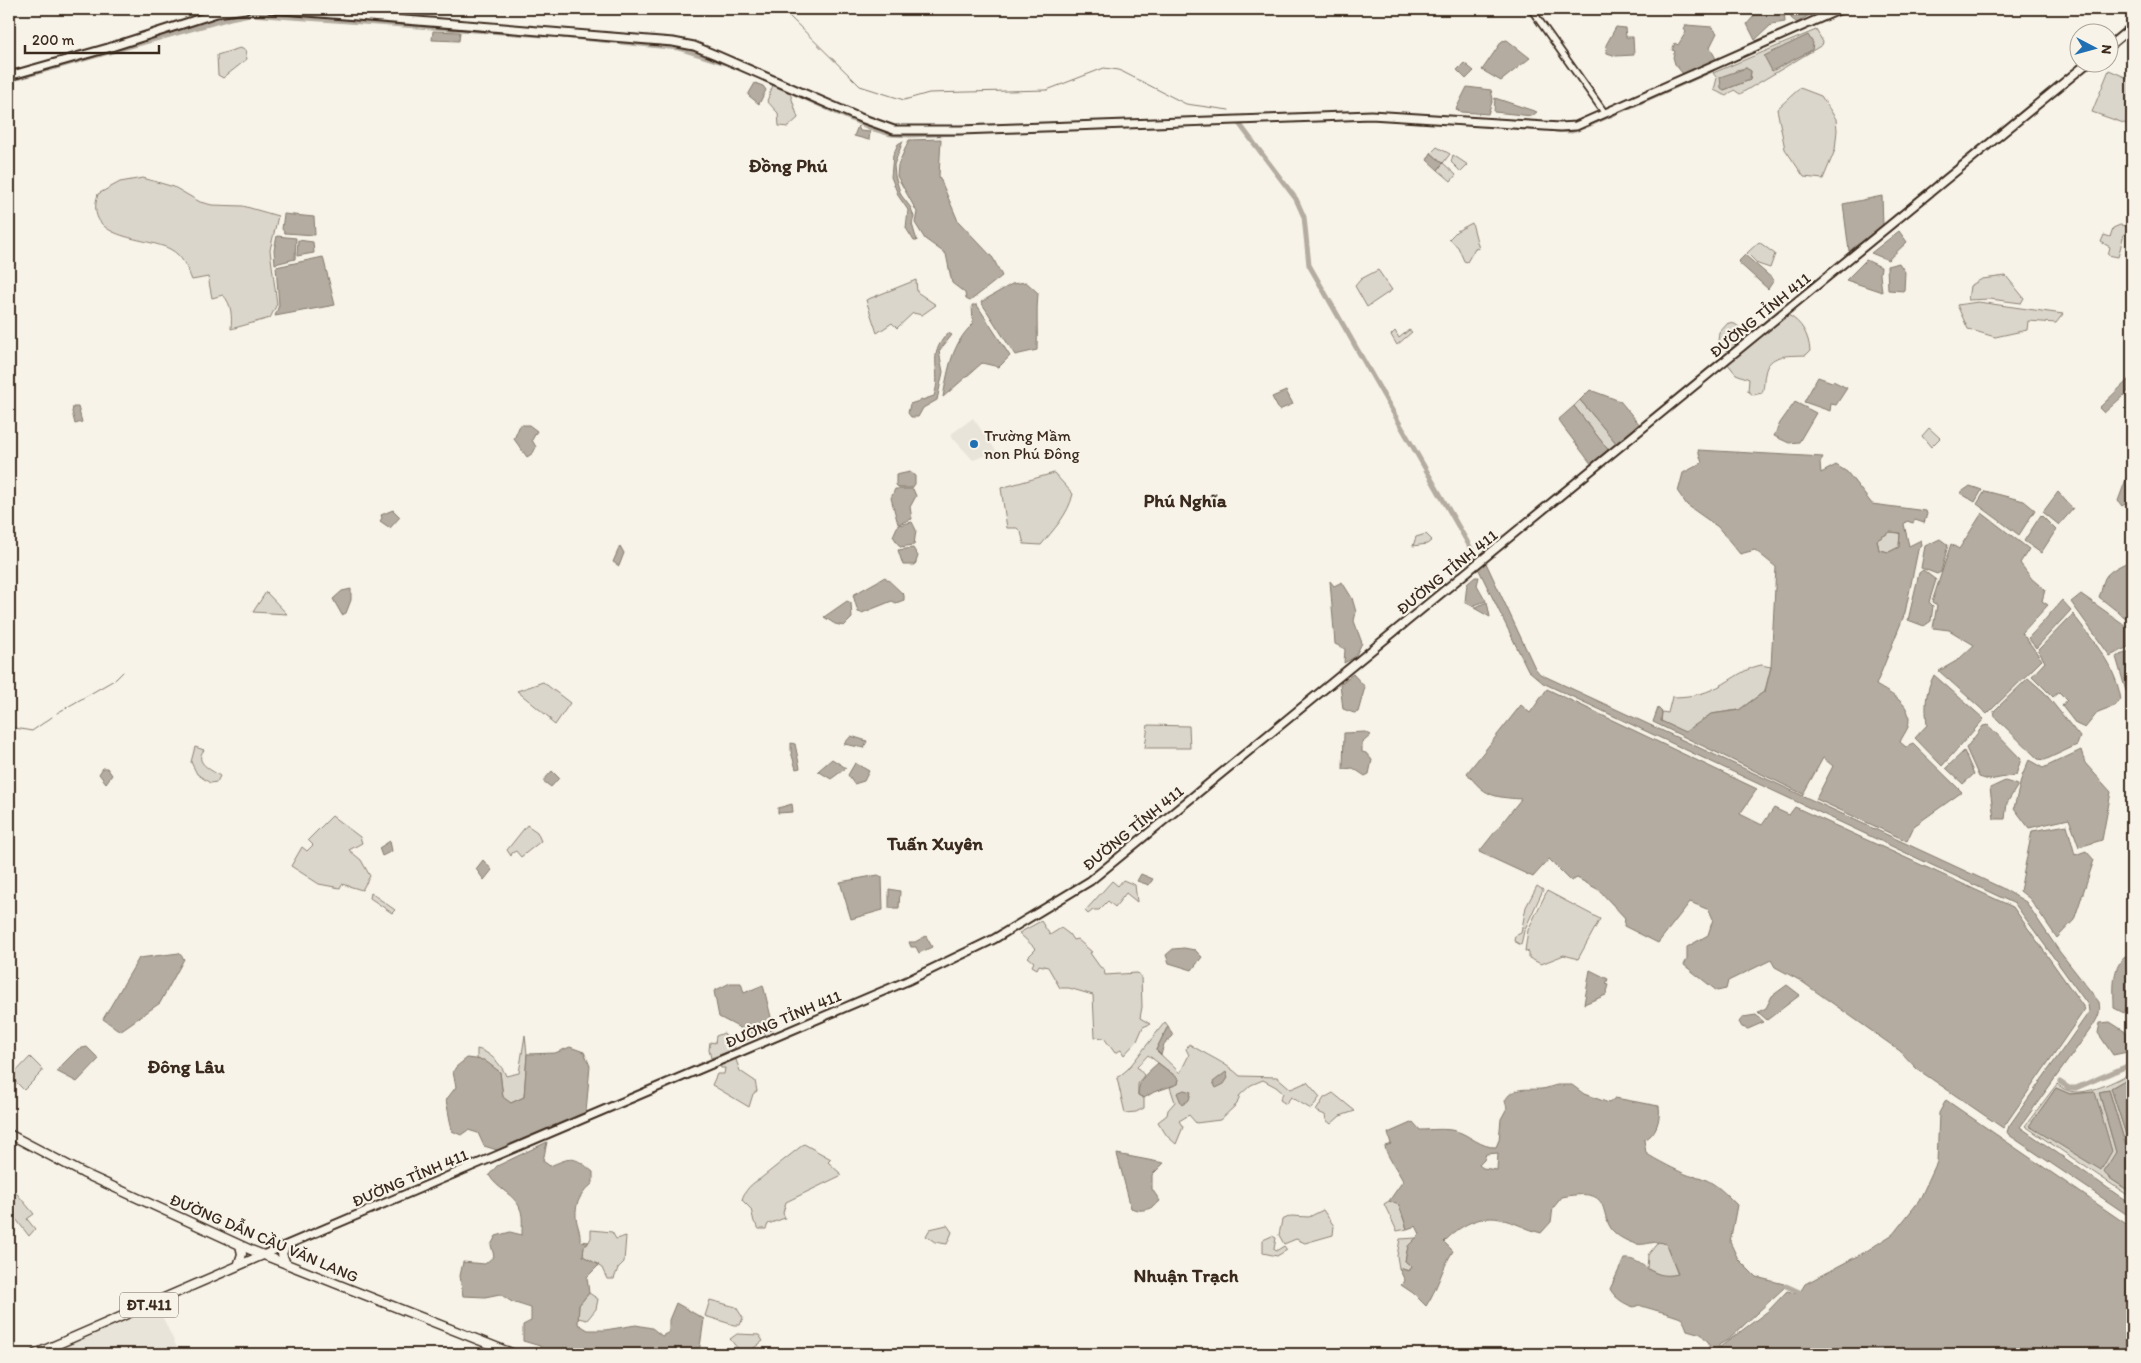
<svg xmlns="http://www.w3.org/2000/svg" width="2141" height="1363" font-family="Itim,sans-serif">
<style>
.built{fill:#e9e4d9}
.green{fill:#dbd6cb;stroke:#8b8074;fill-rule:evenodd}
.water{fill:#b4aca0;stroke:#84786c;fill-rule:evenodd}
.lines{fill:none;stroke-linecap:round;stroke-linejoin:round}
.stream{stroke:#84786c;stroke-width:1}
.canal{stroke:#b4aca0;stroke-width:5}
.tertiary-casing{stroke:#3b2a1e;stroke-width:9}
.secondary-casing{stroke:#3b2a1e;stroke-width:11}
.primary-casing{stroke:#3b2a1e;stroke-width:11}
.tertiary{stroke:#f7f3e8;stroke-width:5.5}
.secondary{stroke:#f7f3e8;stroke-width:7}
.primary{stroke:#f7f3e8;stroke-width:8}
.poi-dot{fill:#1f6fb2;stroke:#f7f3e8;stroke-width:2}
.labels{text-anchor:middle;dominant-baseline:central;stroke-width:4.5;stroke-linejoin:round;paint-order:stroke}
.shield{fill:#f7f3e8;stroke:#73665b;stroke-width:1}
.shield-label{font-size:15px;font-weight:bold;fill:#3b2a1e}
.street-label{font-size:16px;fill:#3b2a1e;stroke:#f7f3e8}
.poi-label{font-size:16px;fill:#3b2a1e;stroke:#f7f3e8;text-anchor:start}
.quarter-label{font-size:19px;font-weight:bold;fill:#3b2a1e;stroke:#f7f3e8}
</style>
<rect width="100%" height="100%" fill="#f7f3e8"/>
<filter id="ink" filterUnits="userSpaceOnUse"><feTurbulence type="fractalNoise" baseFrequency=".02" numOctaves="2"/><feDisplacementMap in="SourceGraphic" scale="10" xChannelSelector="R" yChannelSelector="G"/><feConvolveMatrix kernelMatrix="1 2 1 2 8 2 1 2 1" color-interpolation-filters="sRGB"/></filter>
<g filter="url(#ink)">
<path class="built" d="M973,418L997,452L973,460L950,435Z
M158,1307L180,1354H58L57,1350Z"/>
<path class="green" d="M1816,30L1823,42L1822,45L1740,94L1734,90L1726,96L1714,90L1717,78L1713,73ZM1746,68L1751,71L1750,80L1724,90L1736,70Z
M240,48L245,50L247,59L223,78L218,75L217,55Z
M2109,70L2132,80V126L2092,112Z
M773,85L790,93L798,118L788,127L779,126L778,113L767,101Z
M1800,88L1821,96L1836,119L1837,130L1835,150L1823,179L1804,177L1785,149L1777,109Z
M1437,147L1450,154L1443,163L1456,175L1451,181L1438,170L1443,163L1431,153Z
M1453,155L1468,165L1461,172L1451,162Z
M143,178L174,187L200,202L212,205L243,206L278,216L270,250L277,304L270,318L231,329C232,317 232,304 223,295L212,298L208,277L192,280C187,268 183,256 170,249C144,236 83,241 98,194L120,182Z
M1472,223L1479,249L1475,248L1467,262L1464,261L1458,247L1449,239L1457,231Z
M2120,225L2126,226L2132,230V234H2124L2118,257L2108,255L2110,247L2101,242L2104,235L2110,237L2113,228Z
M1759,242L1775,254L1770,268L1758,264L1747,253Z
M1378,270L1392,290L1367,307L1355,286L1361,279Z
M2006,276L2024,298L2021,303L1990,299L1968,300L1970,286L1982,279Z
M916,280L917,292L936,305L922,315L913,313L897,328L892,323L877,333L866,300Z
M1978,302L2063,314L2056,323L2028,321L2027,330L1995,337L1968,329L1957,305Z
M1788,315C1802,322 1809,336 1810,351L1806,355C1789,356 1768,353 1765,374C1763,382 1765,384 1762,393L1753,395L1748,391L1749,379L1736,374L1727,363Z
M1728,323L1735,324L1751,336L1729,354L1718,341L1719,333Z
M1409,330L1412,332L1397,345L1391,335L1395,331L1399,338Z
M1580,400L1617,444L1609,451L1574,406Z
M1929,428L1940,438L1931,447L1922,436Z
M1054,473L1073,494C1068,515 1054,529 1041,545L1024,544L1021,532L1017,528H1007L1001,488Z
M1890,532L1900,533L1899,547L1889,552L1879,550L1877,540Z
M1426,534L1432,540L1427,544L1413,546L1416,537Z
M266,592L287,614L253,612Z
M1761,665L1771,667L1765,691L1739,710L1711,714L1685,733L1661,721L1662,712L1668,713L1672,697C1685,697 1700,695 1711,690C1729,683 1742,669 1761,665Z
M543,682L570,703L555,725L550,721L551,719L517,691Z
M1148,725L1189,726L1190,748H1145Z
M195,747L204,750C193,763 212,770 220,776L217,782L210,783L197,774L191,762Z
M332,816L360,837L362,843L349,850L361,860L370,876L362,890L342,884L340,888L319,884L291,866L302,847L307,851L313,845L308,840Z
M527,825L537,832L541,841L521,857L516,851L512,853L511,856L507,850Z
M1123,880L1135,885L1137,902L1126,893L1115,907L1108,901L1099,910H1093L1088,914L1085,911L1112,881L1118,886Z
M1537,886L1543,890L1524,931L1521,945L1514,941L1515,936L1521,933L1526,907Z
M1547,891L1600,919L1578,959L1564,955L1541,964L1529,958V952L1525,951L1528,930Z
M371,893L395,910L392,913L370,898Z
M1041,921L1050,935L1061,928L1069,934L1073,940L1077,939L1092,952L1090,953L1100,967L1104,969L1105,975L1137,973L1141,976L1142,1007L1140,1018L1150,1024L1143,1027L1137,1041L1124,1055L1121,1050L1115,1053L1104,1038L1095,1037L1093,995L1069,988H1060L1048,967L1039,965L1037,969L1032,966L1034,962L1028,957L1036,949L1019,933Z
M1165,1022L1168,1026L1156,1050L1180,1073L1189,1055L1186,1049L1189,1044C1206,1055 1225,1062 1240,1076L1277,1077L1291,1089L1307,1082L1320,1097L1311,1109L1291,1097L1286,1104L1280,1100L1283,1093L1276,1087L1263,1080L1251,1085L1240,1095L1237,1104L1220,1120L1196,1123L1189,1115L1179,1121L1183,1127L1176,1144L1167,1136L1158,1122L1167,1115L1168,1110L1175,1102L1170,1087L1178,1084L1179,1079L1148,1055L1137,1067L1144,1075L1138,1084V1095L1144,1098V1108L1136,1112L1125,1113L1117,1078L1128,1069Z
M724,1033L729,1042L734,1043L735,1049L711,1058L709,1050L710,1042L715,1043L716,1036Z
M525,1035L527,1054L524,1097L511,1103L503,1098L500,1072L477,1059V1049C489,1051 502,1065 506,1076L519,1073Z
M30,1057L42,1069V1072L24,1090L11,1077Z
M735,1057L740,1071L755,1081L757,1091L753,1094L749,1107L712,1085L717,1074H724L725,1068H721L719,1064Z
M2132,1072V1076L2111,1088L2132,1153V1166L2109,1090L2099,1092L2116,1152L2108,1177L2132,1193V1198L2025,1126L2057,1084C2060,1086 2063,1089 2067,1090C2084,1098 2118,1080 2132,1072ZM2056,1088L2070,1094L2095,1092L2030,1126Z
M1333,1093L1355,1111L1340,1116L1331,1124L1326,1120L1325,1115L1316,1111L1324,1098Z
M804,1144L831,1159L828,1162L842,1175L786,1202L783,1213L785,1218L768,1224L766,1229H759L754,1222L751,1209L742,1200C744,1191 752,1183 760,1179Z
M13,1189L34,1214L27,1219L35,1229L29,1236L9,1210V1193Z
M1389,1201L1399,1205L1407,1229L1397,1231L1384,1204Z
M1323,1210L1334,1226L1333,1235L1305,1243L1296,1239L1284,1244L1279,1235L1282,1220L1291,1216L1309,1217Z
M947,1225L952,1232L947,1244L935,1242L926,1236L930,1229Z
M591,1230L612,1232L616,1239L626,1236L624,1262L618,1268L614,1279H607L602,1268L583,1256L584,1245H587L591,1238Z
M1272,1236L1276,1238L1274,1249L1276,1251L1284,1246L1287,1250L1277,1256L1263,1253V1240Z
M1416,1238L1408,1247L1405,1261L1412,1266L1409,1271L1399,1268L1397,1256L1400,1239Z
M1659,1241L1666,1244L1678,1275L1663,1276L1647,1269L1648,1255Z
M589,1293L598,1299L596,1309L587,1320L578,1318L579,1305Z
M710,1300L736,1307L743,1318L740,1325H734L705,1316Z
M737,1334L759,1335L763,1341L746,1354H742L730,1339Z"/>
<path class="water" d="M1760,9H1784L1785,22L1772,24L1755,40L1747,24Z
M1791,9H1818L1797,23L1791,18Z
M1686,25L1712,27L1717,33L1710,47L1717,61L1683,74L1675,64L1673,57L1675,51L1672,50L1675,43L1678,45L1686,32L1684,29Z
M1616,27L1625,28L1626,37H1633L1634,55L1616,56L1607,53L1606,45Z
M433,31L460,32L459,41L432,40Z
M1808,35L1813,43L1812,50L1772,71L1764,56Z
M1507,40L1530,58L1501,81L1482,70L1502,41Z
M1464,63L1474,71L1466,79L1457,70Z
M1746,68L1751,71L1750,80L1724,90L1721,88L1720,77Z
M755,83L763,86L766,90L759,104L748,95Z
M1467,87L1491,90L1493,99L1488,114L1461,112L1456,109Z
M1495,98L1537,112L1532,116L1494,112Z
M858,126L860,131L870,132L869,140L854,136Z
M941,139L939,176L958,221L993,258L1002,276L970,301L966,299L965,293L952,283L946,254L925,239L915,223L917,212L897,176L898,165L909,140Z
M903,141L894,165L895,176L901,195L911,208L914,217L912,224L917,241H914L906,228L908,210L899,197L891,177L893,155L898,144Z
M1431,153L1443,163L1438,170L1427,160Z
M1882,196L1883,226L1849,251L1843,204Z
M284,214L314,217L315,235L285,233L282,229Z
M1899,231L1907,242L1888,260L1871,253Z
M277,236L296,238L295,259L275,264L274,250Z
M298,240L313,242L314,253L297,256Z
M1745,255L1774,280L1768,289L1738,262Z
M323,257L335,305L275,316L279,305L276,267Z
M1866,260L1881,267L1880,274L1882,292L1846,280Z
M1899,263L1905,272L1904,291L1888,290L1887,266Z
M1026,282L1038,293C1036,312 1038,330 1037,350L1015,355L981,302L1012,284Z
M972,305H977L1010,356L999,367L982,363L943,397C948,370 952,343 973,324Z
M948,333L952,335L939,351L943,372L937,400L923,408L918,417H911L908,413L910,404L934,396C943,370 925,357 948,333Z
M1818,377L1832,382L1833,381L1847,388L1836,405L1831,404L1830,411L1804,402Z
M2129,379L2132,383V388L2104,413L2099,408Z
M1590,390L1620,401L1641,426L1617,444L1580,400Z
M1286,391L1293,404L1279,410L1272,397Z
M1795,402L1816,413L1799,442L1789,443L1774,436L1780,423Z
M1574,406L1609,451L1592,465L1558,420Z
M73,407H78L82,422L75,424L72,412Z
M520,425H529L537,431L532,440L536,447L533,453L527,457L514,439Z
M1698,450L1823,457L1820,463L1821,473L1836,465L1847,472L1872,504L1926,511L1927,514L1924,523L1915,520L1913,523L1907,521L1904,524L1909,546L1921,540L1922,546L1918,550L1905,613L1876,685C1892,695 1914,704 1908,727C1906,732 1902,737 1900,742L1906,747L1913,744L1962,792L1914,826L1907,841L1816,799L1833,766L1823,758L1803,794L1653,722L1658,708L1662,712L1661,721L1685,732L1711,714L1739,710L1765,691L1771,667L1776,567L1755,550L1740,554L1718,527L1687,505L1678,492L1683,473L1702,463ZM1890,532L1900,533L1899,547L1889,552L1879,550L1877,540Z
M2132,463V500L2122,506L2118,501Z
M910,472L915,476V484L912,488H899L896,485V475Z
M1970,486L1982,490L1975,502L1960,493Z
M895,489H913L916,496L910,507L912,519L898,524L891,498Z
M1985,491L2024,501L2035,510L2019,535L1977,504Z
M2058,492L2073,509L2059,525L2043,512Z
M393,510L400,517L390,528L380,521L382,518L381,515Z
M1982,513L2029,549L2020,563L2032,579L2045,590L2042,601L2048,605L2022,633L2042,660L1987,714L1939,671L1958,660L1974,645L1949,630L1933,628L1937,605L1932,602L1951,544L1959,549Z
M2041,515L2056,530L2041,553L2024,541Z
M912,522L916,530L914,545L900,547L893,536L898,525Z
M1940,539L1948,545L1941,572L1937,574L1921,568L1925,546Z
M620,546L624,553L619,566L613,562Z
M913,548L918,556L915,565H903L898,550Z
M2132,560V623L2099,597C2102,591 2102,584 2105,578C2109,570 2124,564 2132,560Z
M1486,563L1535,668L1540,674L2002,888L2026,902L2059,951L2099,1002C2101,1012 2098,1018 2092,1027L2020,1127L2132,1205V1218L2009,1135L2007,1132L2009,1126L2089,1012L2088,1005L2015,904L1543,683L1528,670L1478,568Z
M1923,570L1936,580L1929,602L1933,606L1931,621L1924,626L1908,620L1919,573Z
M885,577L904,595V600L896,603L892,601L862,613L858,612L853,595Z
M1475,577H1479L1477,585L1486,601L1472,606L1465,602L1467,584Z
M1330,581L1334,586L1342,582L1352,598L1356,612L1354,621L1362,643L1355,657L1344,663L1345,649L1335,644Z
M351,589V600L346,613L342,615L333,599L342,591Z
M2081,594L2132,630V645L2110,656L2071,602Z
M2062,600L2071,610L2036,648L2028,638C2034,633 2060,602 2062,600Z
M847,601L851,603L852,618L844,626L835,624L824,617Z
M1487,602L1490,617L1474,608Z
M2073,614C2093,641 2116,666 2121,700L2116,705L2098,712L2085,728L2076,724L2062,706L2067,700L2059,692L2053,697L2032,676L2045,662L2038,650Z
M2132,650V690L2126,691L2116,657Z
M1353,674L1365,687L1358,712L1354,713L1343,709L1340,684Z
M1934,675L1984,719L1942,766L1915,738L1927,725C1925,706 1925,692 1934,675Z
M2028,678L2044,692L2080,737L2077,745L2045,760L2038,759L1995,717L1994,711Z
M1547,689L1757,789L1740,814L1762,825L1774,808L1789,815L1795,807L2013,907L2085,1009L2003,1128L1917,1069L1900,1051L1801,981L1775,967L1771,960L1728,981L1726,989L1717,991L1684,965L1687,959V947L1708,935L1713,919L1709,910L1690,902L1658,943L1624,926L1625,918L1599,890L1577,878L1571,881L1549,859L1533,877L1479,852L1521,799C1492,797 1485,796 1467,773L1521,705L1530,713Z
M1988,725L2021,759L2016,775L1989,780L1979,777L1966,748L1983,726Z
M1365,732L1371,735L1362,743V752L1366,753L1372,760L1369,774L1365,776L1353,768L1343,769L1344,733Z
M851,736L867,741L864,748L844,744Z
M791,743L795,744L800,768L796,769L791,752Z
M2081,750L2085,763L2111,792L2102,840L2079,847L2069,819L2029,828L2014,808L2022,776L2029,760L2043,768Z
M1964,751L1974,774L1963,784L1946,768Z
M832,759L846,768L831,779L818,771Z
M855,763L869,771L864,781L854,784L848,775Z
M103,768H107L112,775L106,783L99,774Z
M552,771L559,778L551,787L543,781Z
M2005,781L2018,785L2007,803L2005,819H1994L1990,788Z
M792,804L793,812L778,813V808Z
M2067,825L2075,855L2086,851L2094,860L2074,920L2057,938L2030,899L2020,891L2032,831Z
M390,841L392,851L382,856L379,848Z
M483,860L492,870L484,880L476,869Z
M1141,874L1153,879L1149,885L1137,881Z
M878,875L882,877L883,910L851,919L840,882Z
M889,889L900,891L899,908H889Z
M926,936L932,947L919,953L916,947H911L909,942H915Z
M1184,948L1195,950L1202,957L1192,970L1169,963L1166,955L1173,949Z
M179,953L184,959L160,1003L120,1031L103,1019L139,958Z
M2125,957L2132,961V1000L2124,1013L2114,1008C2114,992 2111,968 2125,957Z
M1590,970L1608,979L1606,984L1609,985L1606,995L1584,1004Z
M730,983H741L744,993L763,985L774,1029L742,1042V1029L719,1017L714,991Z
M1787,985L1800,995L1767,1020L1758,1012L1766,1008L1772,996Z
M1756,1015L1764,1022L1748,1029L1742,1027L1739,1022L1743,1017Z
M2110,1022L2132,1036V1051L2113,1055L2098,1033L2100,1023Z
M1168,1026L1173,1036L1164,1044L1161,1055L1156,1050Z
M87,1047L99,1059L77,1082L56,1071L78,1049Z
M570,1047L584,1052L590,1066L586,1112L497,1150L484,1146L478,1133L468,1130L461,1135L452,1131L446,1100L456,1087L453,1072L456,1067L467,1058L484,1060L500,1072L503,1097L511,1103L524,1097L527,1054L555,1053Z
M1158,1063L1179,1079L1178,1084L1154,1092L1144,1098L1138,1095C1138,1079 1147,1073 1158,1063Z
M1226,1072L1228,1078L1224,1084L1216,1088L1213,1082Z
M2132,1076V1153L2111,1088Z
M1557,1085H1572L1584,1094L1609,1103L1615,1098L1659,1106C1661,1119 1656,1135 1644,1140L1646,1153C1652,1158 1683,1174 1691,1176C1693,1177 1697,1176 1699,1177C1715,1182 1726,1194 1737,1205L1730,1242L1738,1259L1756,1277L1784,1284L1786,1286L1729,1339L1719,1345V1354H1699L1709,1352V1343L1701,1334L1687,1330C1686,1327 1684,1322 1682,1319C1679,1316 1646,1308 1639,1305L1634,1307C1624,1304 1615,1298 1610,1289L1624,1259C1643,1257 1649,1281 1678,1274L1666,1244C1655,1239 1647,1246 1636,1244C1632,1243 1625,1240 1622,1238C1591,1221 1622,1185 1562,1197L1553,1208L1551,1222L1541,1233C1528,1230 1517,1223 1504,1220C1481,1213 1459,1226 1444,1242L1453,1251C1441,1270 1438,1288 1426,1306L1413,1293L1401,1285L1405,1281L1399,1268L1409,1271L1412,1267L1405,1261L1408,1246L1420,1234L1416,1226L1407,1229L1399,1205L1389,1201L1403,1181C1399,1172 1385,1154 1385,1146L1391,1144L1388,1133L1413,1122L1420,1130C1432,1130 1444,1128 1456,1131C1470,1135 1481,1148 1496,1147L1499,1140L1501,1119L1507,1108L1505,1101C1512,1086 1527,1090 1541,1089C1546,1089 1552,1086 1557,1085ZM1498,1153L1497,1170L1483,1168L1479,1165L1484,1160L1486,1154Z
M2056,1088L2070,1094L2095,1092L2112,1151L2101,1170L2029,1126Z
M1184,1090L1191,1092L1189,1100L1182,1105L1177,1093Z
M2109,1090L2132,1166V1193L2108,1177L2104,1171L2116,1152L2099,1092Z
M1946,1100L2132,1228V1352L2130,1354H1721L1720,1347L1768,1311L1787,1291L1799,1294L1805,1284L1865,1252L1893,1234L1919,1201L1937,1162L1939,1113Z
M547,1142L543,1161L550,1166C572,1157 573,1155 593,1172V1183C582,1193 575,1201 576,1217C577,1226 581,1232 580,1241L589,1242L584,1246L583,1256L599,1265L587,1277L589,1293L579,1305L578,1324L588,1330H605L636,1325L652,1328L662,1336L669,1332V1320L676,1303L704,1319L700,1347L684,1354H545L540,1346L523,1341V1325L531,1321V1308L512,1302L500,1294L485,1297L463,1296L460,1276L463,1262L485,1264L494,1256L491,1245L496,1236L510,1232L522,1235C522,1227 523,1218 521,1211C516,1194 497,1190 489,1175L497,1166Z
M1117,1154L1164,1163L1152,1175V1189L1160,1201C1152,1209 1142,1213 1131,1208Z"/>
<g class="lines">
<path class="stream" d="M782,9L860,86L904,100L929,93L1047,90L1104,68L1119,70L1186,104L1229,110
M57,713L116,679L123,672
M9,727L32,731L52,717"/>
<path class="canal" d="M1839,13L1849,9
M562,36L679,48L726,63
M9,80L230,18L250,14L544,35
M779,86L871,128L891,134L911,135L958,133
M1238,122L1296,199L1304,217L1309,265L1477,559
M1556,130L1572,131L1588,125L1712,70
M2060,1082L2069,1088H2076L2132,1064
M1786,1286L1806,1295"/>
<g class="tertiary-casing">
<path id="tertiary" d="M1531,9L1604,112"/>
</g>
<g class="secondary-casing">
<path id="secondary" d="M271,9L673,42L694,46L716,55L858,117L894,130H960L1371,115L1560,127L1576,126L1841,9
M2108,47L2132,27
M9,76L108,48L217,13L245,9
M263,1255L907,981L994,939L1090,881L2089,62"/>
</g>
<g class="primary-casing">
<path id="primary" d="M9,1134L83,1173L251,1250L514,1354
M285,1246L282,1254L286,1264
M238,1266L242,1254L240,1245
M35,1354L263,1255"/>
</g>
<use href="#tertiary" class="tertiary"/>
<use href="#secondary" class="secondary"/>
<use href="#primary" class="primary"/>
</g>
</g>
<circle class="poi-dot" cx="974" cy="444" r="5"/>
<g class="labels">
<rect class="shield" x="120" y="1292.5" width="58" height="25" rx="4"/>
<g class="shield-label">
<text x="149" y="1305">ĐT.411</text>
</g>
<g class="street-label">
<text transform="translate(1760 315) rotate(-39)">ĐƯỜNG TỈNH 411</text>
<text transform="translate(1447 572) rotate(-39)">ĐƯỜNG TỈNH 411</text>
<text transform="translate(1133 828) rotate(-39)">ĐƯỜNG TỈNH 411</text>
<text transform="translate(783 1019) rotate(-23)">ĐƯỜNG TỈNH 411</text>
<text transform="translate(410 1178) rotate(-23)">ĐƯỜNG TỈNH 411</text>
<text transform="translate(264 1238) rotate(23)">ĐƯỜNG DẪN CẦU VĂN LANG</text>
</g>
<g class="poi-label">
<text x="984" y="435">Trường Mầm<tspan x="984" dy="18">non Phú Đông</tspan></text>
</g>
<g class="quarter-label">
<text x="788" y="165">Đồng Phú</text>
<text x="1185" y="500">Phú Nghĩa</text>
<text x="935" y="843">Tuấn Xuyên</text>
<text x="186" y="1066">Đông Lâu</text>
<text x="1186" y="1275">Nhuận Trạch</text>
</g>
</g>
<rect width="2141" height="1363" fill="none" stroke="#f7f3e8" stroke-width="30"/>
<rect x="15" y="15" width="2111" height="1333" fill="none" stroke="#3b2a1e" stroke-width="2" filter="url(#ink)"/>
<g transform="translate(2094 48) rotate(96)"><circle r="24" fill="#f7f3e8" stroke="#aca397"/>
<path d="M0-4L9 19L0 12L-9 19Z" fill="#1f6fb2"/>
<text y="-8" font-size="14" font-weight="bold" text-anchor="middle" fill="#3b2a1e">N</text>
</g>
<path d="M25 45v8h134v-8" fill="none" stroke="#3b2a1e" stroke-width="2.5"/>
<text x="32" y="45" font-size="15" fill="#3b2a1e" stroke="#f7f3e8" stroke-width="4" paint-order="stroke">200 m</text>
</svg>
